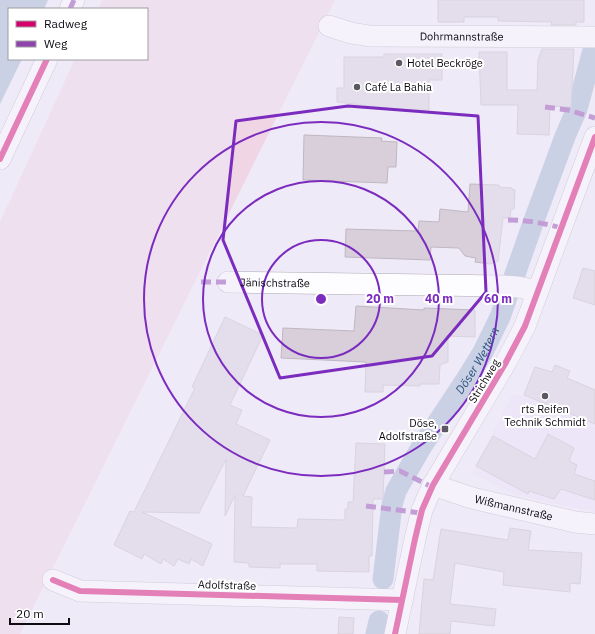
<svg xmlns="http://www.w3.org/2000/svg" width="595" height="634" font-family="'IBM Plex Sans',sans-serif">
<style>
.built{fill:#ebe2f9}
.green{fill:#f0d6e5}
.water{fill:#a1b3ce}
.lines{fill:none;stroke-linecap:round;stroke-linejoin:round}
.canal{stroke:#a1b3ce;stroke-width:21}
.building{fill:#d8cfdb;stroke:#bfb8c2}
.street-casing{stroke:#aeaab4;stroke-width:22}
.street{stroke:#fdfcfe;stroke-width:21}
.quiet{stroke:#8e44ad;stroke-width:5;stroke-dasharray:10 5;stroke-linecap:butt}
.cycleway-casing{stroke:#fff;stroke-width:8}
.cycleway{stroke:#d6006c;stroke-width:6}
.marked{fill:none;stroke:#7b2cbf;stroke-width:3;stroke-linejoin:round}
.ring{fill:none;stroke:#7b2cbf;stroke-width:2}
.poi-dot{fill:#5c5862;stroke:#fff;stroke-width:1.5}
.labels{text-anchor:middle;dominant-baseline:central;stroke-width:4;stroke-linejoin:round;paint-order:stroke}
.street-label{font-size:11px;fill:#0d0a12;stroke:#fff}
.poi-label{font-size:11px;fill:#0d0a12;stroke:#fff;text-anchor:start}
.water-label{font-size:12px;font-style:italic;fill:#2a5380;stroke:#fff}
.centre{fill:#7b2cbf;stroke:#fff;stroke-width:2}
.ring-label{font-size:12px;text-anchor:middle;font-weight:bold;fill:#7b2cbf;stroke:#fff;stroke-width:4;stroke-linejoin:round;paint-order:stroke}
</style>
<rect width="100%" height="100%" fill="#efeaf7"/>
<path class="built" d="M578,382L595,390V512L554,504L516,495L472,473L513,394L524,396L566,412Z"/>
<path class="green" d="M102,0H335L20,634H0V222L75,59H147V9H98Z"/>
<path class="water" d="M0,0H48L44,9H9V59H22L0,104Z"/>
<g class="lines">
<g class="canal">
<path id="s1" d="M383,579L392,505L396,491L422,446L467,378L483,352L500,317L533,223L566,134L577,109L595,43"/>
<path d="M376,634L379,621"/>
</g>
</g>
<path class="building" d="M438,0H584V22H576V25H551L552,22L498,21V17H464V22H438Z
M542,49H574L571,107L550,106L549,135L517,134L518,105H481L479,52H507V90H537L538,60Z
M384,54H442V80H429V110H403L337,102V88H344V57H384Z
M304,135L382,138L381,141L397,142L396,167H388L387,183L303,180Z
M470,184L499,185V187L512,188V189L515,190L514,209H511L510,218H503L498,261L490,264L475,262L476,258L465,256L459,248L431,247L430,260L345,257L346,229L418,231L419,221L439,222L440,209L468,212Z
M583,268L595,271V305L573,298Z
M356,306L424,310V308L475,310V337L448,336V362L440,365L439,384H420V386L383,385V392H365L366,362L281,358L283,328L354,331Z
M225,317L263,335L230,405L242,410L236,424L270,440L243,496L252,497L251,527L297,528L298,519L345,520V509H348V502H353L356,443L385,444L383,499H373L372,556H369V572L317,571V564H280V568L249,567V563L234,562L235,495L225,516L226,459L199,513L142,512L212,544L203,566L191,559L189,564L178,559L174,566L163,559L161,564L144,554L142,559L114,545L130,511L134,512L195,388L192,387Z
M555,365L570,371L567,378L595,390V424L524,395L535,367L552,372Z
M548,434L574,448L569,461L577,465L574,474L595,481V500L561,489L554,499L529,491L528,494L476,466L493,436L535,459Z
M510,528L531,531L528,550L582,553L580,584L570,583V592L503,585L504,572L455,563L450,604L496,609L494,626L451,621L450,634H419L424,579L433,580L441,529L508,540Z
M339,617L354,618L353,634H338Z"/>
<g class="lines">
<g class="street-casing">
<g id="street">
<path d="M70,9L74,0"/>
<path id="s2" d="M329,26L351,33L370,36L595,37"/>
<path d="M0,159L47,59"/>
<path id="s3" d="M228,282L503,286L518,287L538,291"/>
<path id="s4" d="M433,485L472,498L575,522L595,524"/>
<path d="M53,580L80,591L402,600"/>
<path d="M395,634L415,539L422,510L433,485L505,364L525,326L595,137"/>
</g>
</g>
<use href="#street" class="street"/>
<path class="quiet" d="M70,9L74,0
M545,107L568,110L595,118
M508,220C527,220 543,223 562,228
M201,282H228
M384,472L400,471L432,487
M366,506L421,513"/>
<g class="cycleway-casing">
<path id="cycleway" d="M0,159L47,59
M53,580L80,591L402,600
M395,634L415,539L422,510L433,485L505,364L525,326L595,137"/>
</g>
<use href="#cycleway" class="cycleway"/>
</g>
<path d="M0 0H595V634H0ZM348,106L478,116L486,292L432,356L280,378L223,240L236,121Z" fill="#efeaf7" fill-opacity=".55" fill-rule="evenodd"/>
<path class="marked" d="M348,106L478,116L486,292L432,356L280,378L223,240L236,121Z"/>
<g class="ring">
<circle cx="321" cy="299" r="59"/>
<circle cx="321" cy="299" r="118"/>
<circle cx="321" cy="299" r="177"/>
</g>
<g class="poi-dot">
<circle cx="399" cy="63" r="4"/>
<circle cx="357" cy="87" r="4"/>
<circle cx="545" cy="396" r="4"/>
<rect x="441" y="425" width="8" height="8" rx="2"/>
</g>
<g class="labels">
<g class="street-label">
<text stroke="none"><textPath href="#s2" startOffset="134">Dohrmannstraße</textPath></text>
<text stroke="none"><textPath href="#s3" startOffset="47">Jänischstraße</textPath></text>
<text transform="translate(484 381) rotate(-59)">Strichweg</text>
<text stroke="none"><textPath href="#s4" startOffset="84">Wißmannstraße</textPath></text>
<text transform="translate(227 585) rotate(2)">Adolfstraße</text>
</g>
<g class="poi-label">
<text x="407" y="63">Hotel Beckröge</text>
<text x="365" y="87">Café La Bahia</text>
<text x="545" y="409" text-anchor="middle">rts Reifen<tspan x="545" dy="13">Technik Schmidt</tspan></text>
<text x="437" y="423" text-anchor="end">Döse,<tspan x="437" dy="13">Adolfstraße</tspan></text>
</g>
<g class="water-label">
<text stroke="none"><textPath href="#s1" startOffset="243">Döser Wettern</textPath></text>
</g>
</g>
<circle cx="321" cy="299" r="6" class="centre"/>
<g class="ring-label">
<text x="380" y="303">20 m</text>
<text x="439" y="303">40 m</text>
<text x="498" y="303">60 m</text>
</g>
<rect x="8" y="8" width="140" height="52" fill="#ffffff" stroke="#9e9da0"/>
<rect x="16" y="21" width="20" height="6" fill="#d6006c" stroke="#9e9da0"/>
<text x="44" y="28" font-size="12" fill="#0d0a12">Radweg</text>
<rect x="16" y="41" width="20" height="6" fill="#8e44ad" stroke="#9e9da0"/>
<text x="44" y="48" font-size="12" fill="#0d0a12">Weg</text>
<path d="M10 618v6h59v-6" fill="none" stroke="#0d0a12" stroke-width="2"/>
<text x="16" y="618" font-size="12" fill="#0d0a12" stroke="#ffffff" stroke-width="3" paint-order="stroke">20 m</text>
</svg>
